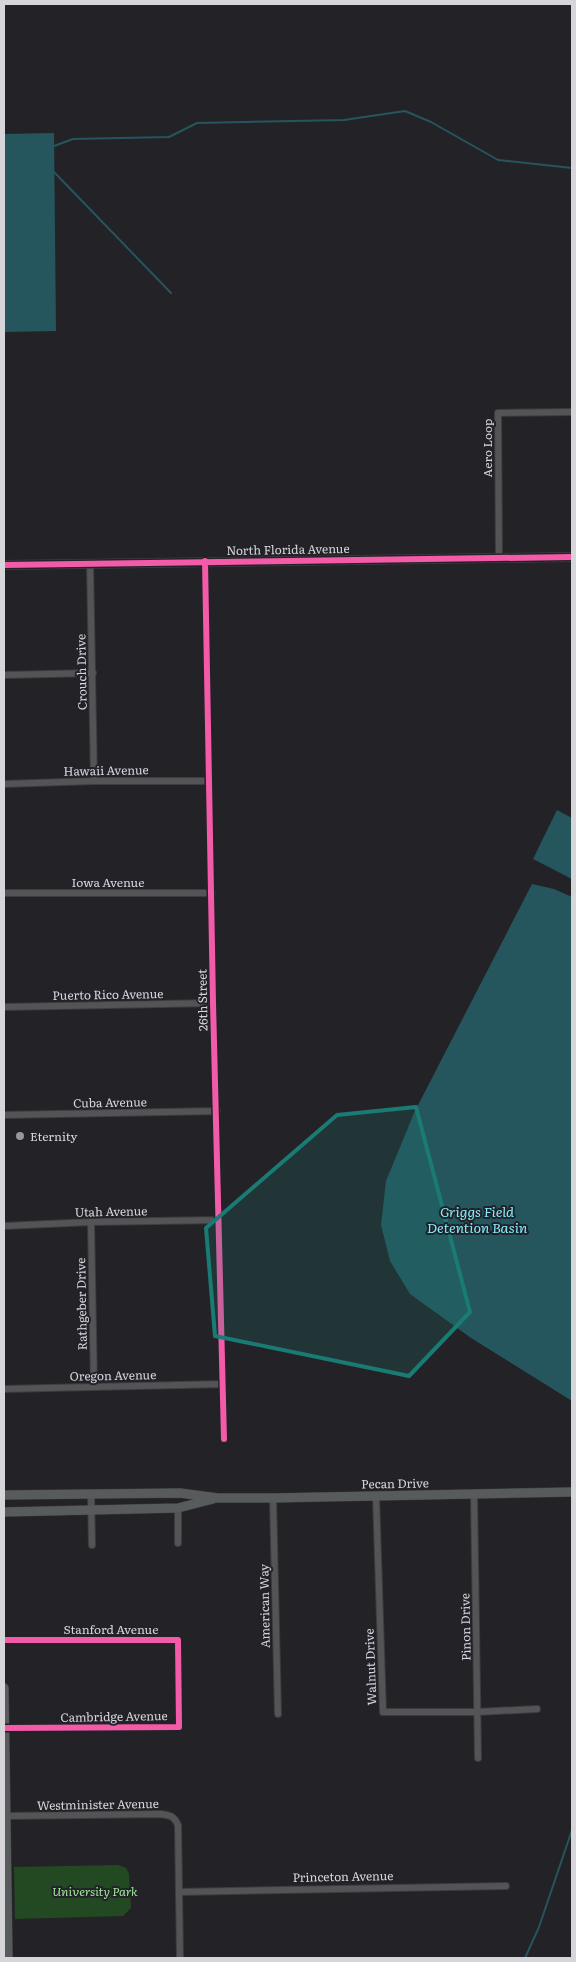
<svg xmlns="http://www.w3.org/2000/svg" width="576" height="1962" font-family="Literata,serif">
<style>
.green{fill:#224921}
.water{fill:#25555d}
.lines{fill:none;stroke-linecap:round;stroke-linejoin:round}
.stream{stroke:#25555d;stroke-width:2}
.street-casing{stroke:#3d3d40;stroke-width:8}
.secondary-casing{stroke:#3d3d40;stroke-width:10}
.street{stroke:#545457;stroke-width:6}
.secondary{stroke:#585b5c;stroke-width:9}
.cycleway-casing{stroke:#222228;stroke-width:9}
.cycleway{stroke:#f35aa7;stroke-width:6}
.marked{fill:#197b73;fill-opacity:0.2;stroke:#197b73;stroke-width:4;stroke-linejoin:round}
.poi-dot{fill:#97979b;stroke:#222228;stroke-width:2}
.labels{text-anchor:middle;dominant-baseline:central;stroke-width:4;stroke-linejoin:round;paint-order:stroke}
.street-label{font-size:12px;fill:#d6d6da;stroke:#222228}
.poi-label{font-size:12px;fill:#d6d6da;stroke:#222228;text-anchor:start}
.park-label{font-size:12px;font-style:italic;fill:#a1e89b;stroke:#222228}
.water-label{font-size:14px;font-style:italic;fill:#83edfe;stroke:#222228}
</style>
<rect width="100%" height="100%" fill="#232327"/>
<path class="green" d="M118,1865L126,1868L129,1874L131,1908L123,1916L15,1919L14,1867Z"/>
<path class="water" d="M54,133L56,331L4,332V134Z
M557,810L572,818V879L533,859Z
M532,884L554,889L572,897V1401L471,1338L410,1294L390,1261L381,1225L386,1181L414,1113Z"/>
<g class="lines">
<path class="stream" d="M54,146L73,139L169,137L197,123L344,120L405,111L431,122L498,160L572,168
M54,172L171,293
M525,1958L539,1927L572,1830"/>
<g class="street-casing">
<path id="street" d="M499,557L498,413L572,412
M205,561L213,1003L224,1439
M90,563L94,781
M4,675L93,673
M4,784L94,781H209
M4,893H212
M4,1007L213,1003
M4,1115L217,1111
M91,1222L94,1387
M4,1226L91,1222L219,1220
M4,1389L223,1384
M91,1494L92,1545
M474,1495L478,1758
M376,1496L383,1712H477L537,1709
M273,1498L278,1714
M178,1508V1543
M4,1640H178L179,1727L4,1728
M6,1816L160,1814C170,1815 174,1816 178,1825L180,1958
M179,1892L506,1886"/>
</g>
<g class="secondary-casing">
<path id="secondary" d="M4,565L572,557
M4,1495L180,1493L218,1498H273L572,1492
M4,1512L178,1508L213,1499
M4,1688L8,1958"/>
</g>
<use href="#street" class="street"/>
<use href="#secondary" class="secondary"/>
<g class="cycleway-casing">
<path id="cycleway" d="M205,561L213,1003L224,1439
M4,565L572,557
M4,1640H178L179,1727L4,1728"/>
</g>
<use href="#cycleway" class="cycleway"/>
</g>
<path class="marked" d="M416,1107L470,1312L409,1376L215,1336L206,1228L337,1115Z"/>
<circle class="poi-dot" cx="20" cy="1136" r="5"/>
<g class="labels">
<g class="street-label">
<text transform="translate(487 448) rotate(-90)">Aero Loop</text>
<text transform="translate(288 549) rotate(-1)">North Florida Avenue</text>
<text transform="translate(81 672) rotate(-91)">Crouch Drive</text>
<text transform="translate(106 770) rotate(-1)">Hawaii Avenue</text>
<text x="108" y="882">Iowa Avenue</text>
<text transform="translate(108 994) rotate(-1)">Puerto Rico Avenue</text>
<text transform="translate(202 1000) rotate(-91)">26th Street</text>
<text transform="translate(110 1102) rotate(-1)">Cuba Avenue</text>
<text transform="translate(111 1211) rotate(-1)">Utah Avenue</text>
<text transform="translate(81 1304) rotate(-91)">Rathgeber Drive</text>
<text transform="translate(113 1375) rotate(-1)">Oregon Avenue</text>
<text transform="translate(395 1483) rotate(-1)">Pecan Drive</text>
<text transform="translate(264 1606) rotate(-91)">American Way</text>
<text transform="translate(465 1627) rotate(-91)">Pinon Drive</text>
<text x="111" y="1629">Stanford Avenue</text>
<text transform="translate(370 1667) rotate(-92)">Walnut Drive</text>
<text transform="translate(114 1716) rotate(-1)">Cambridge Avenue</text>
<text transform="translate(98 1804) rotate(-1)">Westminister Avenue</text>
<text transform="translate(343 1876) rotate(-1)">Princeton Avenue</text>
</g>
<g class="poi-label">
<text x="30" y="1136">Eternity</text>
</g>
<g class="park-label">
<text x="95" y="1891">University Park</text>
</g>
<g class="water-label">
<text x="477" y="1211">Griggs Field<tspan x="477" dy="16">Detention Basin</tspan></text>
</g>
</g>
<rect width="576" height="1962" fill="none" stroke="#d6d6da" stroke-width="10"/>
</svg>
